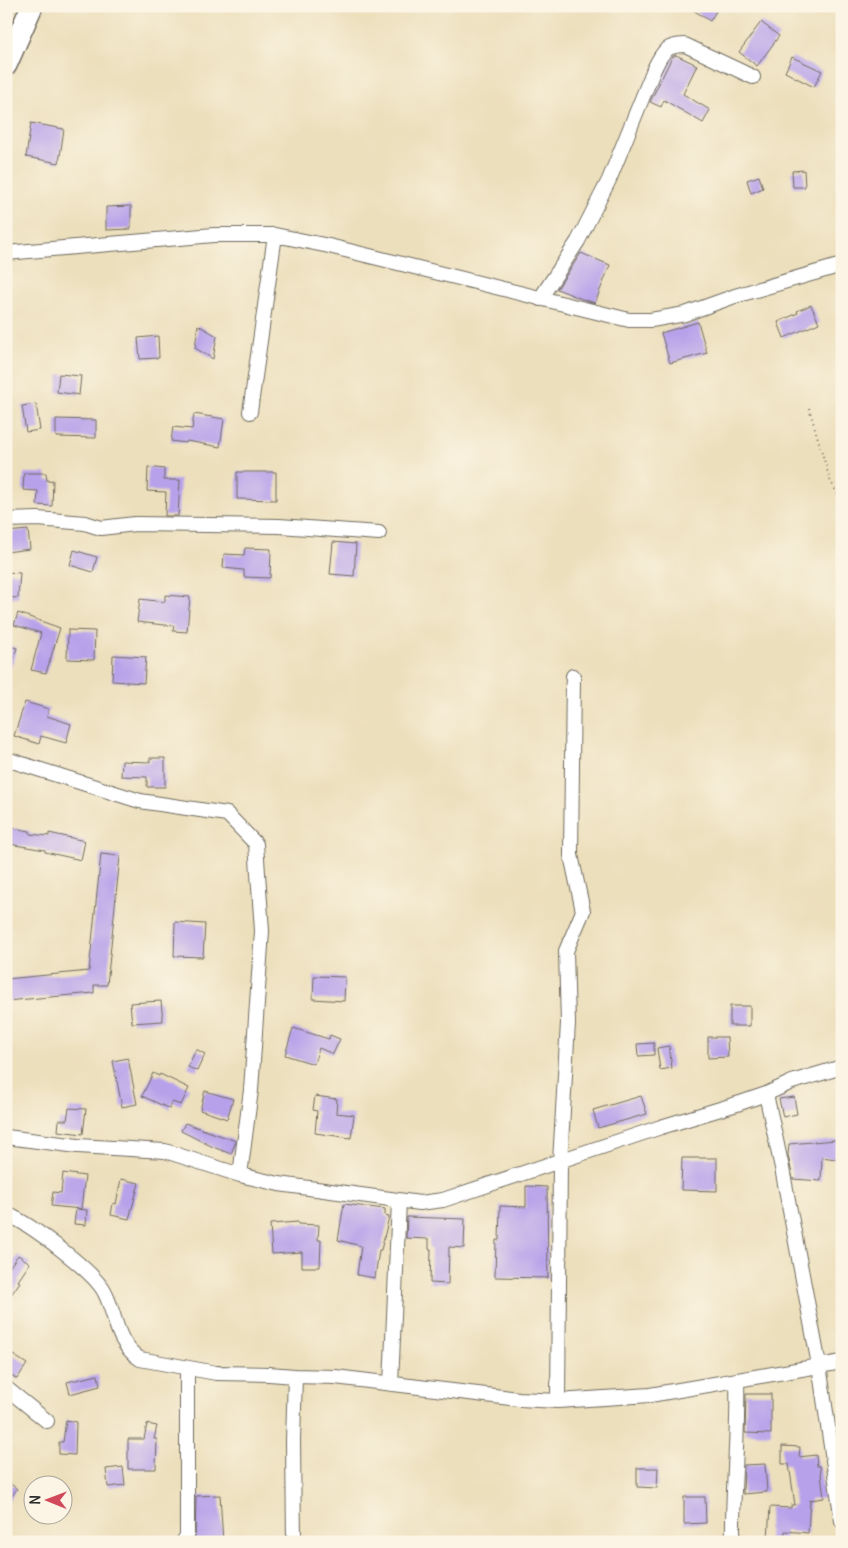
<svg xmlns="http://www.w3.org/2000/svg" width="848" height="1548" font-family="Delius,sans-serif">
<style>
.building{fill:#b7a1ea}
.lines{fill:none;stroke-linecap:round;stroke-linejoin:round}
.minor-casing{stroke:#6f6a5e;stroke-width:16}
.highway-casing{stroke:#6f6a5e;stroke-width:24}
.path{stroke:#6f6a5e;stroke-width:2;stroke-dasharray:1 4;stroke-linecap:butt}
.minor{stroke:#fff;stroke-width:14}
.highway{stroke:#fff;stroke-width:21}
</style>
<rect width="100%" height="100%" fill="#fcf5e5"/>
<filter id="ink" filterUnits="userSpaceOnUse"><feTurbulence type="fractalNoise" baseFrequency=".02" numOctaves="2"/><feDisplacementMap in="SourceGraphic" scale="10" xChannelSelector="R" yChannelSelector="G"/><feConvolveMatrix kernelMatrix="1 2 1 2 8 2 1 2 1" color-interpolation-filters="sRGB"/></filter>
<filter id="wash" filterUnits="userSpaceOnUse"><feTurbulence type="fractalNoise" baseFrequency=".0096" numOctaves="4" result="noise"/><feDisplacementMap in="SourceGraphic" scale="20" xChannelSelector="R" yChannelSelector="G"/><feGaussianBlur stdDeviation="1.12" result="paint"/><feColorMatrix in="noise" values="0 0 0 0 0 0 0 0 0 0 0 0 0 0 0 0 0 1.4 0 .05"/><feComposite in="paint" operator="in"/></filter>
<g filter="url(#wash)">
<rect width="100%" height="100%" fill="#ecdfbc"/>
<g id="blocks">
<path class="building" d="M687,6H709L716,11L710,21Z
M761,22L779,36L757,66L739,52Z
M676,55L697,65L683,94L710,110L703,123L664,100L661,107L650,102L672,57Z
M792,57L822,71L814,87L785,72Z
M31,123L64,129L59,163L26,157Z
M804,170L805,187H793L792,171Z
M759,176L763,188L751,193L747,180Z
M131,206V229L106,230V207Z
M581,253L610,265L595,303L582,299L557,289Z
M811,305L819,323L784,338L778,322L798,313L797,311Z
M698,322L707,353L670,363L661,333Z
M198,325L217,336L213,359L195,348Z
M158,336L159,358L140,359L138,338Z
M59,374L81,376L79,395L57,392Z
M36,404L40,430L26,432L22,406Z
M194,414L224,419L220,447L187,441L186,443L171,441L173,427L192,429Z
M56,419L96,420V438L56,437Z
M148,467L164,469V480H180L178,516H165L166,492L147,491Z
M237,472H276V500L237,499Z
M24,473H46L47,481L53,480L52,506L37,505L38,491L23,490Z
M28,530L30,549L6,552V532Z
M333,542L356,544L354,576L330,574Z
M245,548L271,549L270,578L244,577V570L223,568L224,554L244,555Z
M74,550L97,557L93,572L70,565Z
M6,572L20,573L18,598L6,597Z
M165,595L190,597L187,632L173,631L174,626L137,622L140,599L165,602Z
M18,613L60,628L46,673L31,670L41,633L14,625Z
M68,630L95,631L94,660L67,659Z
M6,645L17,648L8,675H6Z
M113,655L146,657L144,683L112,681Z
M25,702L49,709L47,716L71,724L66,743L41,736L39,744L14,736Z
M150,758H165V787H147V777L121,776L122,761L150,762Z
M12,828L30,831V834L49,836V833L85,841L81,860L45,852V850L9,844Z
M101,854L120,856L107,985H94V993L6,1001V979L89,971Z
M175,922L205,924L203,957L174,956Z
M314,976L345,977L344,1001L313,999Z
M161,1001L163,1021L132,1023L130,1003Z
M730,1006H750V1026H730Z
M293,1028L329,1039L330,1035L340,1039L333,1054L319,1048L314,1064L285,1055Z
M708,1037H727L728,1057L708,1058Z
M654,1043V1055L638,1056L637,1044Z
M669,1046L672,1068L660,1070L657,1048Z
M196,1049L205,1054L197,1071L188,1067Z
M128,1058L137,1104L122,1107L113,1061Z
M153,1073L159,1076L160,1074L189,1088L181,1105L172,1102L170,1109L142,1096Z
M205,1091L233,1099L227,1119L200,1110Z
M315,1096L337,1099L336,1113L354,1115L351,1138L315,1133L317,1111L313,1110Z
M641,1096L647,1114L598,1128L593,1110Z
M794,1097L797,1114L783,1117L779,1099Z
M69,1108L86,1109L83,1134L58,1131L59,1120H67Z
M185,1123L236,1141L231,1154L213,1147L181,1131Z
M835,1140H842V1160L822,1157L821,1181L793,1179L788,1155L789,1144Z
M682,1158H717V1191L681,1190Z
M63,1173L85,1176L81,1209L51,1206L53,1192L61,1193Z
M121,1179L139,1183L129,1219L111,1215L113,1203L116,1204Z
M526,1186L547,1187L548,1278L495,1277L496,1240H499L500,1206L526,1207Z
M344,1204L385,1209V1216L389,1217L381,1250H379L375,1278L357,1275L361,1246L338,1240Z
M76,1209L87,1210L86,1225L74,1224Z
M407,1217L465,1219L464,1248L449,1247L448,1284L430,1283L431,1249H429V1239L406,1238Z
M298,1222V1224L319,1225L318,1240H321L320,1267H302V1252L272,1254L270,1224Z
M18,1255L30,1263L18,1281L20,1282L6,1302V1272Z
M10,1353L27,1364L17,1379L6,1372V1360Z
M98,1375L100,1386L70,1394L67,1382Z
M746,1394H771V1434L745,1433Z
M66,1420L76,1422L75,1455L59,1454V1442H63Z
M147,1424L157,1426L154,1439H157L156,1469H128V1439H144Z
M782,1446L800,1447L799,1457L816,1455L817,1466H820L824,1498L810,1500L808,1533L785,1531L784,1540L768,1539L770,1507L791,1508V1505H795L789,1464H782Z
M765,1464L767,1492L743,1494L744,1465Z
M123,1467L125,1485L108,1487L106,1469Z
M637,1468H658L657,1488L637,1487Z
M6,1480L17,1489L6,1504Z
M220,1495L223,1542H195L196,1496Z
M684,1497H705L706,1523L684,1524Z"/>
</g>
</g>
<g filter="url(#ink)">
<use href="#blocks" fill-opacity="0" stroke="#6f6a5e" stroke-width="1"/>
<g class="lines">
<g class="minor-casing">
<path id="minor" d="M6,253L214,235H275L329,246L629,320H651L685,314L735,296L842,265
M540,299L578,241L609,180L654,69C662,53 665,45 685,45L753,77
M250,412L275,235
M6,520L38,519L85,523L101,528L135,524L279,526L379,533
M6,759L140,801L227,814L256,844L262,931L251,1090L240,1175
M766,1094L782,1168L819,1365L842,1521
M6,1137L78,1146L165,1151L240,1175L279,1184L420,1203L443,1200L661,1127L740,1103L766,1094L792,1082L842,1067
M6,1214C28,1222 95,1272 105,1293C117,1317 115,1342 140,1359L216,1373L269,1374L295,1376L335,1377L519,1399L558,1401L650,1395L842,1362
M391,1384L399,1201
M6,1388L47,1421
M558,1401L560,1162L568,1023L566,951L583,911L571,855L573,676
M183,1542L187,1536V1368
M294,1542L293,1440L295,1376
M733,1542C732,1488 739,1435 737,1381"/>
</g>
<g class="highway-casing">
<path id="highway" d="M6,65L32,6"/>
</g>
<path class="path" d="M809,408L830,480L842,502"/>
<use href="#minor" class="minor"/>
<use href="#highway" class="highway"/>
</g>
</g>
<rect width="848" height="1548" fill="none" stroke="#fcf5e5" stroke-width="25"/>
<g transform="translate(48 1500) rotate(271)"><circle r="24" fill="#fcf5e5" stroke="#a8a49b"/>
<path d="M0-4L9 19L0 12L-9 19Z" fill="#d1495b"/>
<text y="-8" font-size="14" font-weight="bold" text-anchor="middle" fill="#2b2b2b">N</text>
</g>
</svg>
